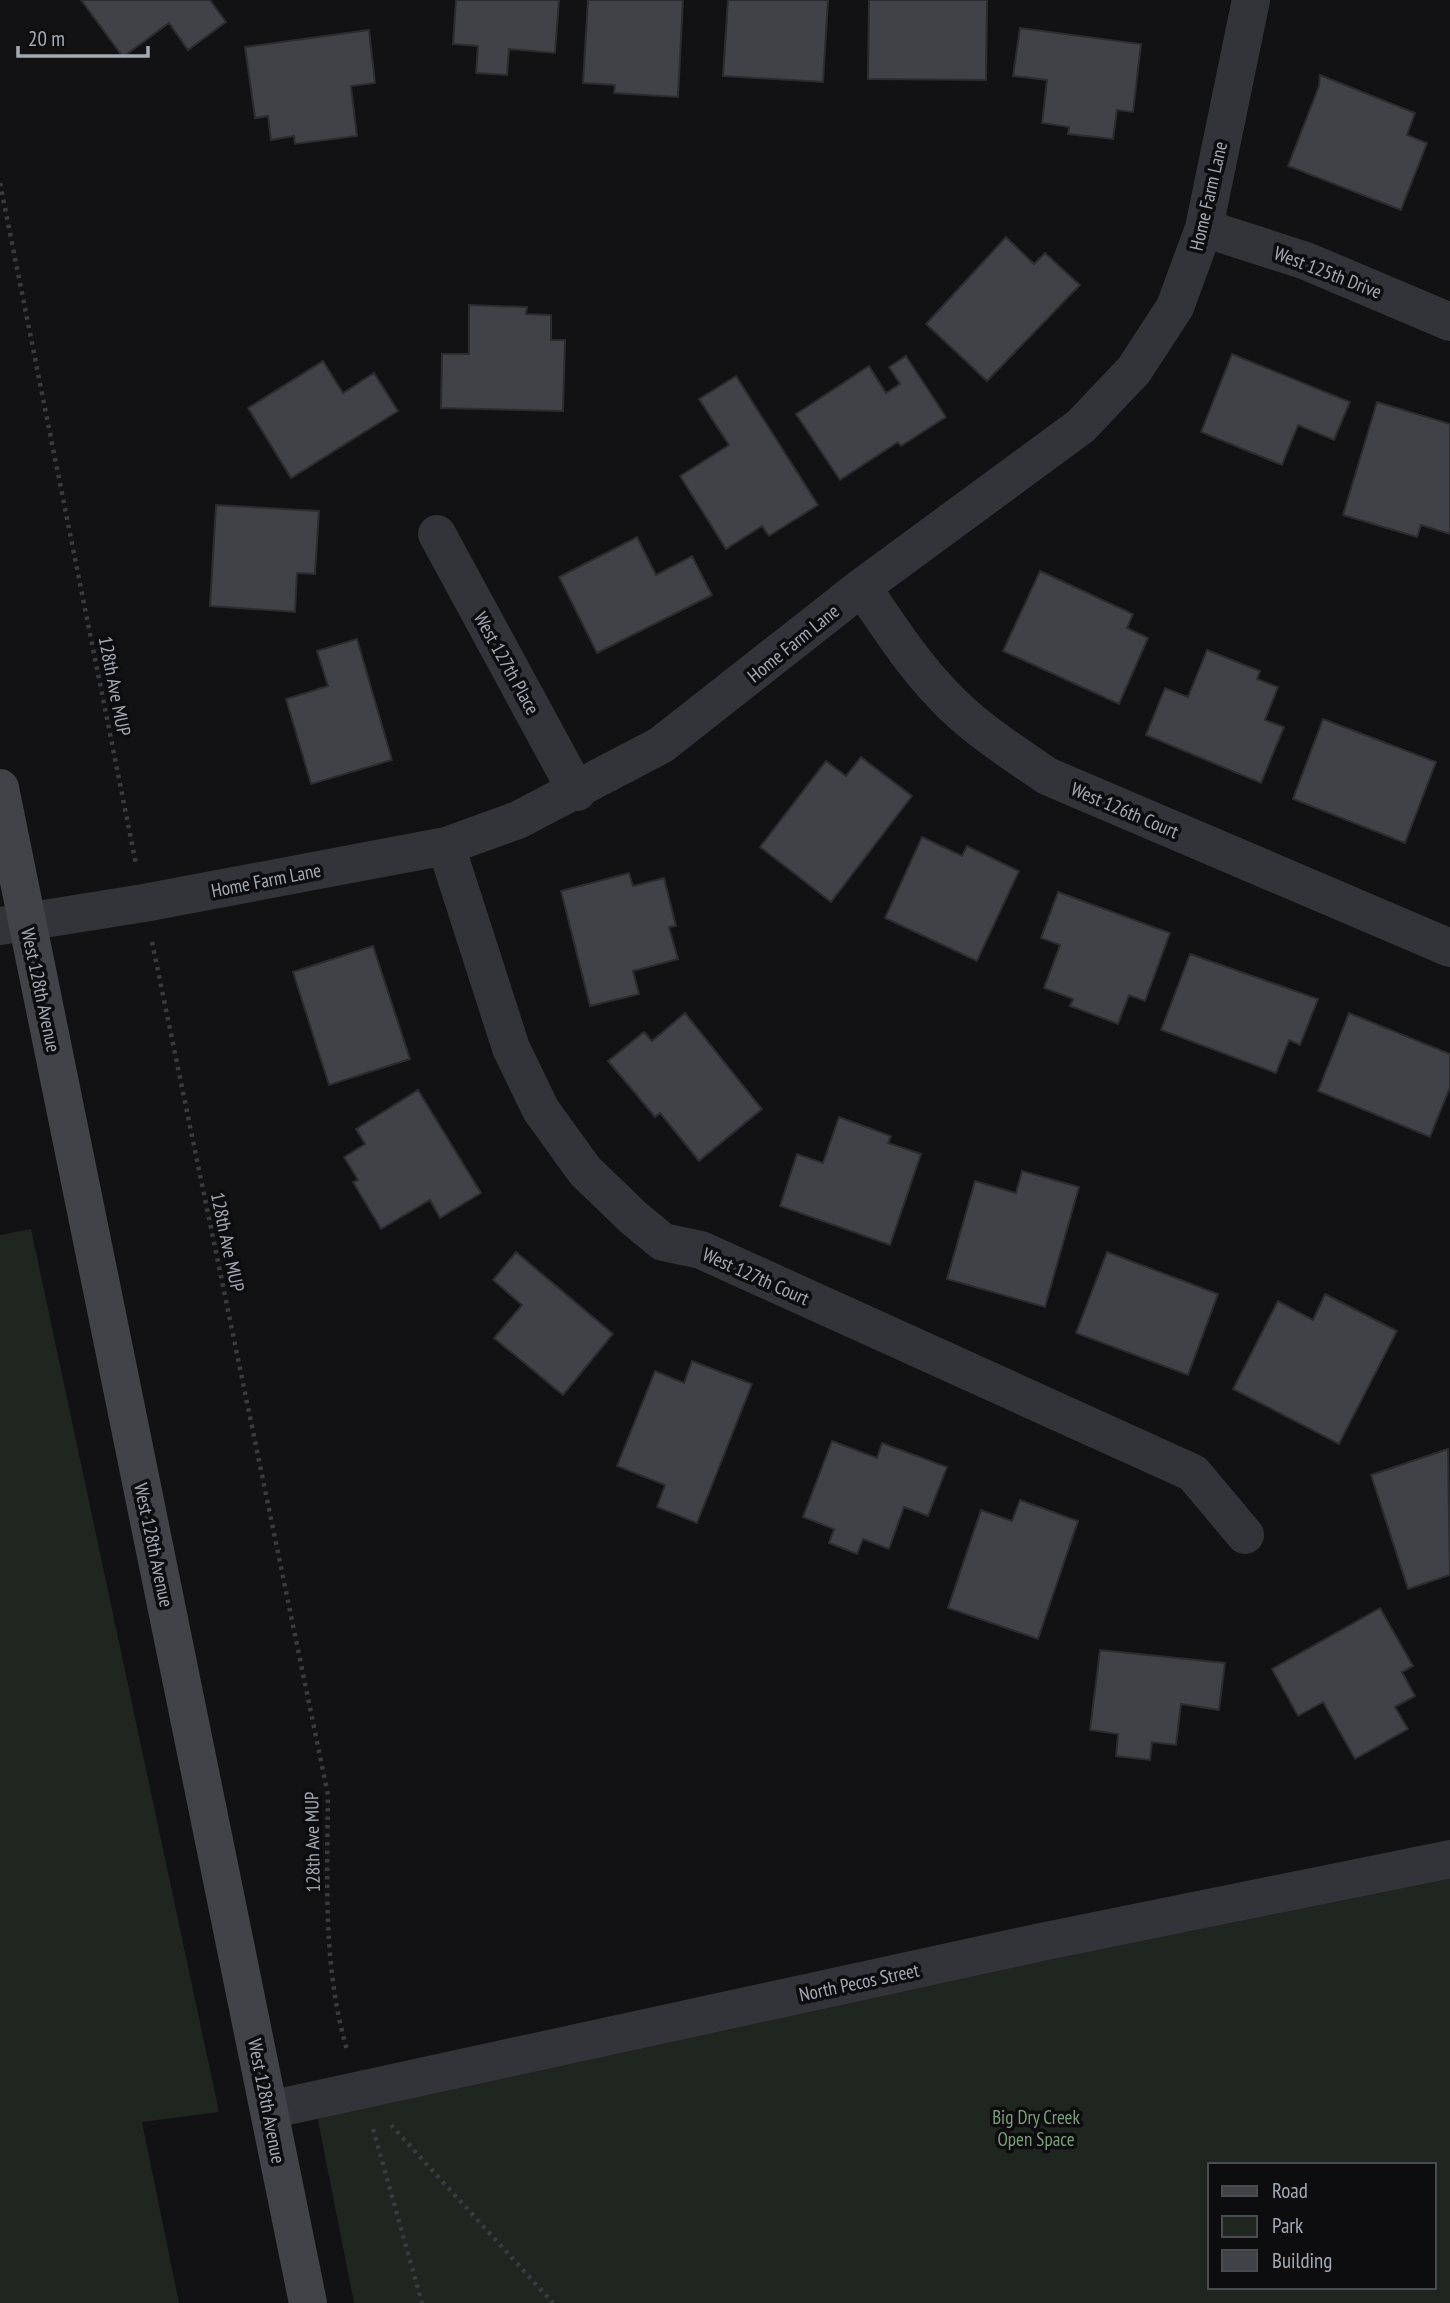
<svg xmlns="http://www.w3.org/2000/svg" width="1450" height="2303" font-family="'PT Sans Narrow',sans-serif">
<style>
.green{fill:#1e261f;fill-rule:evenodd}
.building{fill:#414247;stroke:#2c2c30;stroke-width:2}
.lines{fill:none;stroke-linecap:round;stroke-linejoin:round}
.path{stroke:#393b40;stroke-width:4.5;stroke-dasharray:3.5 5;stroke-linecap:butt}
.minor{stroke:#333439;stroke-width:38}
.secondary{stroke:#414349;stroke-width:38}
.labels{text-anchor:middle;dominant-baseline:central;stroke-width:7;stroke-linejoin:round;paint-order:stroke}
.street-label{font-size:19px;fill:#a4aab4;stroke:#0d0d0f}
.park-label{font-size:19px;fill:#7b9f7a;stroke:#0d0d0f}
</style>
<rect width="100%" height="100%" fill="#121214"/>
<path class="green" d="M31,1229L219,2112L142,2122L179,2303H0V1235Z
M1450,1862V2303H354L314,2100ZM1210,2165H1434V2287H1210Z"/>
<path class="building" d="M81,0H210L226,22L188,50L169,23L123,57Z
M456,0H559L555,53L509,49L507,75L476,73L478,46L453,44Z
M588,0H683L678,97L614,93L615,85L583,83Z
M728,0H828L823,82L723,76Z
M869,0H987L986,80L868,79Z
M1020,28L1141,44L1133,112L1117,110L1113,139L1068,134L1069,127L1042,123L1047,80L1013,76Z
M369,30L375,83L351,86L357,136L295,144L294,136L271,140L268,116L255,118L245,47Z
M1320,75L1415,113L1407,135L1427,143L1401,210L1288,166L1319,86Z
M1006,237L1034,264L1045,253L1080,285L987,381L926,324Z
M469,305L527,307L526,314L551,315V340H565L563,411L441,408L442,354H469Z
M1232,354L1350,402L1334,440L1298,425L1282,465L1201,432Z
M906,356L946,417L901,446L898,442L840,480L796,414L869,366L886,393L900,384L889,367Z
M323,361L343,393L374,373L398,411L291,478L248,408Z
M736,376L818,505L769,536L762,526L726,549L680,476L729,445L699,399Z
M1377,402L1450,424V534L1421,525L1417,537L1343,515Z
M216,505L319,511L315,574L297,573L295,612L210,606Z
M637,537L656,575L692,556L712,595L597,653L559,577Z
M1040,571L1133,614L1127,628L1148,638L1119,704L1003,651Z
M357,639L392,760L311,784L286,699L328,686L317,651Z
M1207,650L1260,671L1257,679L1278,687L1265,720L1284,727L1261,783L1146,735L1165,688L1188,697Z
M1323,719L1436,762L1405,843L1293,799Z
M861,757L912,796L831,902L760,847L826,761L846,776Z
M922,837L962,856L967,846L1019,871L977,961L885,918Z
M629,873L633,886L664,878L676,926L669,927L678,959L633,971L639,994L590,1006L561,891Z
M1058,892L1170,933L1145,1001L1129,995L1118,1024L1070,1006L1073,999L1044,988L1060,945L1041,938Z
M373,946L410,1059L329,1085L293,972Z
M1190,954L1318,999L1300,1045L1289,1040L1276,1073L1161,1030Z
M685,1013L762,1109L699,1161L660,1113L655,1117L608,1061L644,1032L652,1041Z
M1349,1013L1450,1054V1087L1430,1137L1318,1091Z
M418,1090L481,1193L440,1218L430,1200L381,1229L353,1182L358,1180L344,1157L365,1144L356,1129Z
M839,1117L891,1136L888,1143L921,1154L890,1245L780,1206L797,1154L823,1163Z
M1022,1171L1079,1187L1045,1307L947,1279L975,1181L1016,1193Z
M516,1252L613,1334L563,1395L494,1338L522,1305L493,1280Z
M1107,1252L1218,1294L1188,1375L1076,1333Z
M1325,1294L1397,1331L1339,1444L1233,1389L1278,1301L1313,1320Z
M692,1361L752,1384L697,1523L657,1507L665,1485L617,1466L655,1371L684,1383Z
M832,1441L877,1458L882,1443L947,1467L928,1516L904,1507L889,1549L863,1539L857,1554L829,1543L834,1529L803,1517Z
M1448,1449L1450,1575L1408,1589L1371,1475Z
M1020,1500L1078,1521L1038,1639L948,1608L981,1510L1012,1521Z
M1380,1608L1413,1666L1402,1672L1415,1696L1395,1707L1408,1729L1355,1759L1323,1702L1298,1716L1272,1669Z
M1100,1650L1225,1663L1219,1710L1181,1704L1176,1745L1152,1742L1150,1760L1116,1756L1118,1734L1090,1730Z"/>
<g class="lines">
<path class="path" d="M0,183L136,864
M152,942L328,1795C327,1880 323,1968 347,2050
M391,2125L553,2303
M373,2129L422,2303"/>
<path class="minor" d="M1204,228L1306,261L1450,322
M437,534L577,792
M862,587C888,625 912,663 944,696C974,728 1011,751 1047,776L1450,948
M446,846L511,1048L541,1110L585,1171L635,1219L663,1242L701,1250L1193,1473L1245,1535
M0,926L144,903L446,846L518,820L661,745L862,587L1081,426L1134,370L1175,307L1204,228L1251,0
M269,2110L1041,1942L1450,1859"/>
<path class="secondary" d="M0,788L308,2303"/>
</g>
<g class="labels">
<g class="street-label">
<text transform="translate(1208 196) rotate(-77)">Home Farm Lane</text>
<text transform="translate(1328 272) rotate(21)">West 125th Drive</text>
<text transform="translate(793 643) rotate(-39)">Home Farm Lane</text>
<text transform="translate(507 663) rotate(61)">West 127th Place</text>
<text transform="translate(115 686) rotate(79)">128th Ave MUP</text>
<text transform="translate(1125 810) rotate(23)">West 126th Court</text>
<text transform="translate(266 880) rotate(-11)">Home Farm Lane</text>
<text transform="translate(41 990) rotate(78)">West 128th Avenue</text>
<text transform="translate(228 1242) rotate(78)">128th Ave MUP</text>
<text transform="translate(756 1276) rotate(24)">West 127th Court</text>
<text transform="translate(154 1545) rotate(78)">West 128th Avenue</text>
<text transform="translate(312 1842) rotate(-91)">128th Ave MUP</text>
<text transform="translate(859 1982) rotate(-12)">North Pecos Street</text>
<text transform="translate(267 2101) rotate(79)">West 128th Avenue</text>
</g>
<g class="park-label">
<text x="1036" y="2117">Big Dry Creek<tspan x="1036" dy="22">Open Space</tspan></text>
</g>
</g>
<rect x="1208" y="2163" width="228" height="126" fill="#0d0d0f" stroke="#494c51" stroke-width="2"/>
<rect x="1222" y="2186" width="35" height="10" fill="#414349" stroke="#494c51" stroke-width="2"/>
<text x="1272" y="2198" font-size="21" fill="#a4aab4">Road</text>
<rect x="1222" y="2216" width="35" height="21" fill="#1e261f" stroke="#494c51" stroke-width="2"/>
<text x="1272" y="2233" font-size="21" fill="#a4aab4">Park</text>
<rect x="1222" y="2250" width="35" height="21" fill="#414247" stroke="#494c51" stroke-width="2"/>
<text x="1272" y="2268" font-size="21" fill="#a4aab4">Building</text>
<path d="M18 46v10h130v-10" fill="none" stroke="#a4aab4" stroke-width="3.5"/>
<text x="28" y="46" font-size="21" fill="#a4aab4" stroke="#0d0d0f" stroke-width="5" paint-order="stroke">20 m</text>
</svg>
